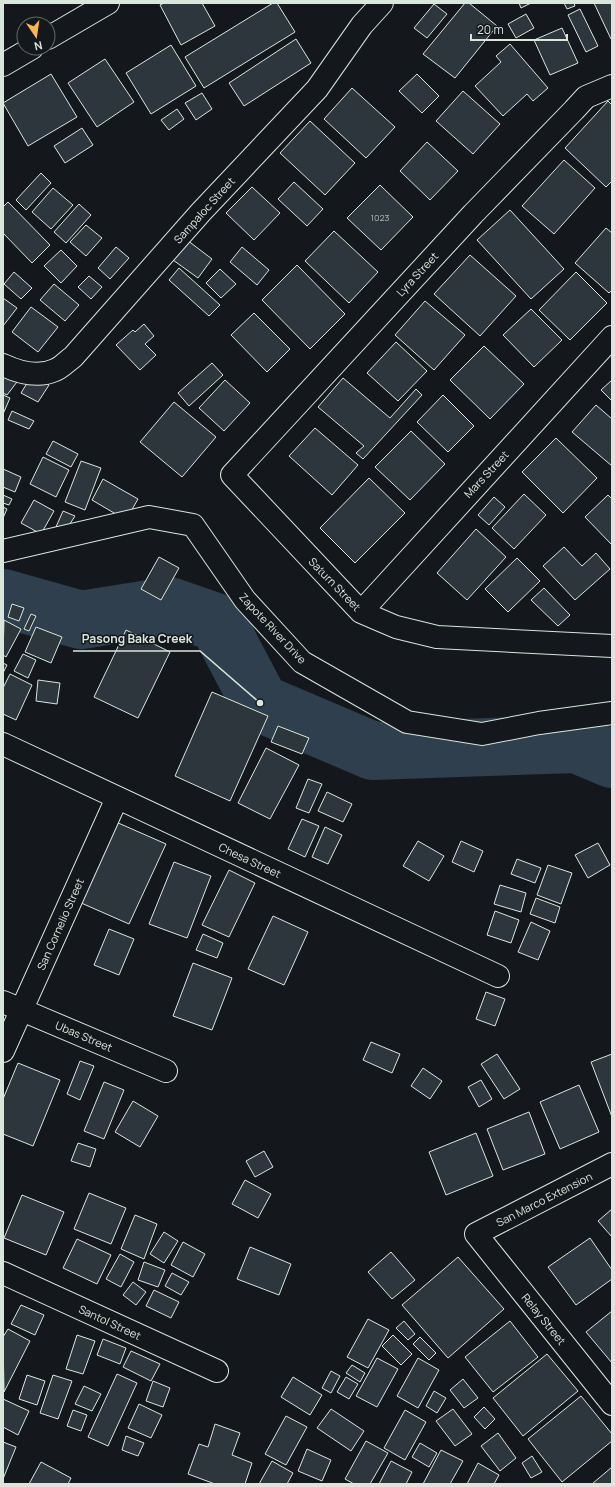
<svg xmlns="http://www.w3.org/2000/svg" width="615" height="1487" font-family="Manrope,sans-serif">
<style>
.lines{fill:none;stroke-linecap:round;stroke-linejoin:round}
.river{stroke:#2f3f4d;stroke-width:58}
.building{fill:#2c363c;stroke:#d8e6dc}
.minor-casing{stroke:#d8e6dc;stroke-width:24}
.minor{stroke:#14181c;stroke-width:22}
.labels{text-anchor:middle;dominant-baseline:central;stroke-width:3;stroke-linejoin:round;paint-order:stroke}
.number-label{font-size:9px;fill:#adbab4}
.street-label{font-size:11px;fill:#d8e6dc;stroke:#14181c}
.leader{fill:none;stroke:#d8e6dc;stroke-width:1.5}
.callout-dot{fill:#d8e6dc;stroke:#14181c;stroke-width:1.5}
.callout-label{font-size:12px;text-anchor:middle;font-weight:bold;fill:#d8e6dc;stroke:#14181c;stroke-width:3;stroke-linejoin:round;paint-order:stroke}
</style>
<rect width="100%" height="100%" fill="#14181c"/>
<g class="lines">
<path class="river" d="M3,598L81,620L169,606L218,623L260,703L373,751L576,744L612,759"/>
</g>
<path class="building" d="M164,3H202L215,26L181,45L160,5Z
M273,3H277L295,32L204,88L185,57Z
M465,3H469L497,26L455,78L423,54Z
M519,3H531L521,8Z
M564,3H574L575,6L567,9Z
M594,3H612V38L611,39Z
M434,4L447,14L427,38L414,28Z
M580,9L598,46L586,52L568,15Z
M526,14L534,28L516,38L508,24Z
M562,28L578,63L550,75L534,40Z
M296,39L311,63L244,106L229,83Z
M510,44L548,88L533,101L527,94L503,116L475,86L501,62L496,56Z
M171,45L196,86L151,114L126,73Z
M105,59L134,102L97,127L68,83Z
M51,74L77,117L28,146L3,103Z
M417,74L439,96L422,113L399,91Z
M352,88L395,127L366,158L324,119Z
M463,91L500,124L473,154L436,121Z
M202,93L212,109L196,120L185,103Z
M608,101L612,105V181L606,187L565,148Z
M177,109L184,119L169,130L161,120Z
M310,121L355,163L325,195L280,153Z
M82,128L93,145L65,163L54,146Z
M427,142L458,171L430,200L400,171Z
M564,160L595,188L554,234L522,206Z
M41,173L51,183L26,210L16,200Z
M294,182L323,209L307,226L278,199Z
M380,185L413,217L381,250L347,218Z
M252,187L280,213L254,240L226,213Z
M53,188L73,205L51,229L32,212Z
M8,202L50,245L32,263L3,233V207Z
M79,204L91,215L66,243L54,232Z
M510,210L564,269L531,299L477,240Z
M86,225L102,238L86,256L70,242Z
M606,228L612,233V290L609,293L575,263Z
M334,231L378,272L349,303L305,261Z
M187,240L212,259L198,278L173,260Z
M116,247L129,258L110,279L98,268Z
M242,247L269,270L257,285L230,262Z
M61,250L77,266L61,283L44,266Z
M470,255L516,296L480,336L434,294Z
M297,265L345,314L310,349L262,300Z
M179,268L220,305L209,316L169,280Z
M220,269L236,284L221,298L206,283Z
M14,272L32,288L21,299L4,284Z
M576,272L607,303L570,340L539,310Z
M89,276L102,287L91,299L78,287Z
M54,284L79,305L65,321L40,300Z
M3,298L17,308L3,326Z
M425,301L465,335L434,370L395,335Z
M31,307L58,327L38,352L12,332Z
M531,309L562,340L534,367L503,335Z
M254,313L290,349L267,372L231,335Z
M144,324L154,336L145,344L156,355L140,370L116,345L133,330L135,332Z
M396,342L427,371L398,401L367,373Z
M484,346L524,384L490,419L450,380Z
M212,363L223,375L189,406L178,393Z
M32,375L49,385L38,402L21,393Z
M3,377L20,378L7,395L3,393Z
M343,378L390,418L416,389L422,395L363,459L356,453L364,446L318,407Z
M225,380L250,403L224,431L199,408Z
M612,380V401L601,390Z
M3,395L10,398L3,414Z
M443,395L474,426L448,452L417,422Z
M174,402L216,437L182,477L140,442Z
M596,405L612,419V466L572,432Z
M12,411L34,421L29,429L8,420Z
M315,428L358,465L332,495L289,456Z
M411,431L445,464L410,500L375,467Z
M556,438L597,478L563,513L522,472Z
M53,441L78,454L71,467L46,454Z
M43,457L69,470L56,497L30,484Z
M81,461L101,468L85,510L65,502Z
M3,469L21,477L15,492L3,487Z
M369,478L405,513L355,563L320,528Z
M103,479L138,499L126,520L92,500Z
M524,494L546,515L514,549L492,528Z
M3,495L12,499L9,505L3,503Z
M608,495L612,499V545L585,517Z
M494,497L505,507L489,525L478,515Z
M34,500L54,511L41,534L21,523Z
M3,507L7,509L3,518Z
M63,511L75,516L66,530L52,536Z
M476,529L506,557L467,600L437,573Z
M564,547L582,566L596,553L610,569L575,600L543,566Z
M159,557L179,568L161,600L141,589Z
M517,558L540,581L508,612L485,589Z
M544,588L570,615L558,626L531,600Z
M12,604L24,608L19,621L8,617Z
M31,614L36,616L29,631L24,629Z
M4,620L21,629L6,657L3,655Z
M36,627L62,637L51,663L25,652Z
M126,630L170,652L138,718L94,697Z
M23,654L36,660L28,678L14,671Z
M3,663L7,665L3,673Z
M10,674L32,685L16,720L3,714V688Z
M38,680L60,683L57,704L36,701Z
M212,692L268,716L230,801L175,776Z
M278,726L309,738L302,754L271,742Z
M266,748L299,765L270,819L238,803Z
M308,779L322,784L309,813L296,808Z
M327,792L352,804L343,822L318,811Z
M302,819L319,826L305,857L288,849Z
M116,822L166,844L129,924L79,902Z
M325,827L342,835L328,864L312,857Z
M418,841L444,856L429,881L403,866Z
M461,841L483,851L474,872L452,862Z
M598,843L610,865L588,878L575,855Z
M517,859L541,868L535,883L511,874Z
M174,862L211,876L187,938L149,924Z
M548,865L572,873L561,904L537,895Z
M229,870L255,883L229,937L202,925Z
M500,885L526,893L521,912L494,904Z
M536,898L560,907L555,923L530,914Z
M495,911L519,920L511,943L487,935Z
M273,916L308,932L284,985L248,969Z
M531,922L550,931L538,960L518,952Z
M109,929L134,939L119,975L94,965Z
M203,934L223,943L217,958L196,950Z
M193,963L232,978L212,1030L173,1016Z
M486,992L505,999L495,1026L476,1019Z
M371,1042L400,1054L392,1073L363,1060Z
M497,1054L520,1089L504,1099L481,1064Z
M612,1054V1117L591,1062Z
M80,1061L94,1066L80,1100L67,1094Z
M18,1063L60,1080L33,1146L3,1134V1099Z
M423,1068L442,1081L430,1099L411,1086Z
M481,1080L492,1099L479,1107L468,1087Z
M104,1082L124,1090L104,1139L84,1131Z
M579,1085L599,1132L560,1149L540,1102Z
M133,1101L158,1116L140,1147L115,1132Z
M529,1112L545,1154L503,1170L487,1129Z
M476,1133L493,1176L446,1195L429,1152Z
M78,1143L96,1149L90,1167L71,1161Z
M264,1151L273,1167L255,1177L246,1161Z
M245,1180L271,1194L258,1218L232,1204Z
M89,1193L126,1208L111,1244L74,1229Z
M22,1195L64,1212L46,1255L4,1238Z
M612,1209V1237L598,1221Z
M135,1215L157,1224L144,1259L121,1249Z
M164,1232L178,1241L164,1263L150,1254Z
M590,1238L612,1270V1279L576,1305L548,1267Z
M77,1239L111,1255L97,1284L63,1268Z
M183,1242L205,1254L193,1277L171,1265Z
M250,1247L291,1264L279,1295L237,1279Z
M391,1252L415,1280L392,1299L368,1272Z
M120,1254L134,1262L121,1287L106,1279Z
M458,1257L504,1309L448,1358L402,1305Z
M144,1262L165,1270L158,1287L138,1280Z
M172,1273L189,1282L181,1295L165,1286Z
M133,1282L146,1292L136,1305L123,1295Z
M154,1290L179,1302L171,1318L146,1306Z
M21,1305L44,1315L35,1335L11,1324Z
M612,1311V1363L586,1332Z
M368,1319L389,1330L368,1368L347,1357Z
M404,1321L415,1334L408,1340L396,1328Z
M510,1321L538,1357L493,1392L465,1357Z
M8,1329L30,1341L4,1392L3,1337Z
M77,1335L95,1341L83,1374L66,1369Z
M393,1335L412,1354L401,1365L382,1346Z
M420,1337L436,1353L429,1360L413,1344Z
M103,1339L126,1348L120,1364L97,1355Z
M131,1351L160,1364L151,1381L123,1367Z
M547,1354L578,1391L523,1436L493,1398Z
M377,1358L398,1369L377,1407L356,1396Z
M418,1358L439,1370L418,1408L397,1396Z
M352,1365L365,1373L360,1382L346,1373Z
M331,1371L340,1376L331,1393L322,1388Z
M117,1374L137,1383L108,1446L88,1437Z
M27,1375L45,1381L37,1405L19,1399Z
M53,1375L72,1381L58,1419L40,1413Z
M293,1377L322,1395L310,1415L281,1397Z
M346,1377L358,1384L349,1399L337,1392Z
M463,1379L478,1398L464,1408L450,1390Z
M153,1381L170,1388L163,1407L146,1401Z
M84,1386L101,1394L92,1411L75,1404Z
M434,1391L446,1398L437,1413L426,1406Z
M581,1396L612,1434V1441L562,1482L528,1439Z
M3,1399L29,1411L18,1435L3,1427Z
M139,1404L162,1415L151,1438L128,1428Z
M484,1407L495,1419L485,1429L474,1417Z
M331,1409L364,1431L351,1451L317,1428Z
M453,1409L472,1434L455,1446L436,1421Z
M73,1410L87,1415L81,1431L67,1426Z
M405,1410L426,1422L405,1460L384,1448Z
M286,1416L307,1427L286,1465L265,1454Z
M215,1424L240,1433L232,1455L252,1463L245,1484H215L188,1474L199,1444L208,1447Z
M498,1433L516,1458L500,1471L481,1446Z
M126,1436L144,1443L138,1456L122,1450Z
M366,1441L388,1453L370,1484H354L345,1479Z
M3,1442L16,1447L3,1479Z
M420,1443L437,1453L429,1467L412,1457Z
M307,1449L331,1460L322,1481L298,1471Z
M441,1450L463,1461L450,1484H423Z
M532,1456L542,1472L531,1478L522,1463Z
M272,1461L293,1473L287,1484H259Z
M391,1461L412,1472L406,1484H379Z
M41,1462L71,1478L68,1484H29Z
M478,1463L499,1475L494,1484H467Z
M612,1467V1484H592Z"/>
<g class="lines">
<g class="minor-casing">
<path id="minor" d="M48,38L108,3
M3,65L32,48
M612,86L586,97L574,110L473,214L232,475L361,612L396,627L437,637L612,646
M3,365C18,372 38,378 55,370C61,368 67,361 73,357L201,212L317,89L362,25L382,3
M3,551L149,517L193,525L245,600L302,662L407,722L482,734L539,723L612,713
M361,612L612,337
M3,744L498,976
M3,1002L166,1071
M3,1051L117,798
M612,1164L476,1234L612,1404
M3,1273L217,1371"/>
</g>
<use href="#minor" class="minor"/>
</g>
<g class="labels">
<g class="number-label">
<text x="380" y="217">1023</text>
</g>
<g class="street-label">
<text transform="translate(204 210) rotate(-48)">Sampaloc Street</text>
<text transform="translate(417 274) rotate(-47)">Lyra Street</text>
<text transform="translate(486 474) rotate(-47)">Mars Street</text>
<text transform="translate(335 584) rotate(46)">Saturn Street</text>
<text transform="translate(273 628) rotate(47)">Zapote River Drive</text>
<text transform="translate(250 860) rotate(25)">Chesa Street</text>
<text transform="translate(60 924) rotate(-66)">San Cornelio Street</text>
<text transform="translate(84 1036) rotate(23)">Ubas Street</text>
<text transform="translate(544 1199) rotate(-27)">San Marco Extension</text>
<text transform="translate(544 1319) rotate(51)">Relay Street</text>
<text transform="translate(110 1322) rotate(25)">Santol Street</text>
</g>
</g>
<path class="leader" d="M260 703L200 651H73"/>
<circle class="callout-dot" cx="260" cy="703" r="4"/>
<g class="callout-label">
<text x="137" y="643">Pasong Baka Creek</text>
</g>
<rect width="615" height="1487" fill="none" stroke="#d8e6dc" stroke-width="8"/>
<g transform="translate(36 36) rotate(167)"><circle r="19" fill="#14181c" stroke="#626a69"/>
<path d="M0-3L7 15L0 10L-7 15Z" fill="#ffb74d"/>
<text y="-6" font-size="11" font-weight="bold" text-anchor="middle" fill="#d8e6dc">N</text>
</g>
<path d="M471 34v6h96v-6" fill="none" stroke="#d8e6dc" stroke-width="2"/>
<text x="477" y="34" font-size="12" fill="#d8e6dc" stroke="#14181c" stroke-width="3" paint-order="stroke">20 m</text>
</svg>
